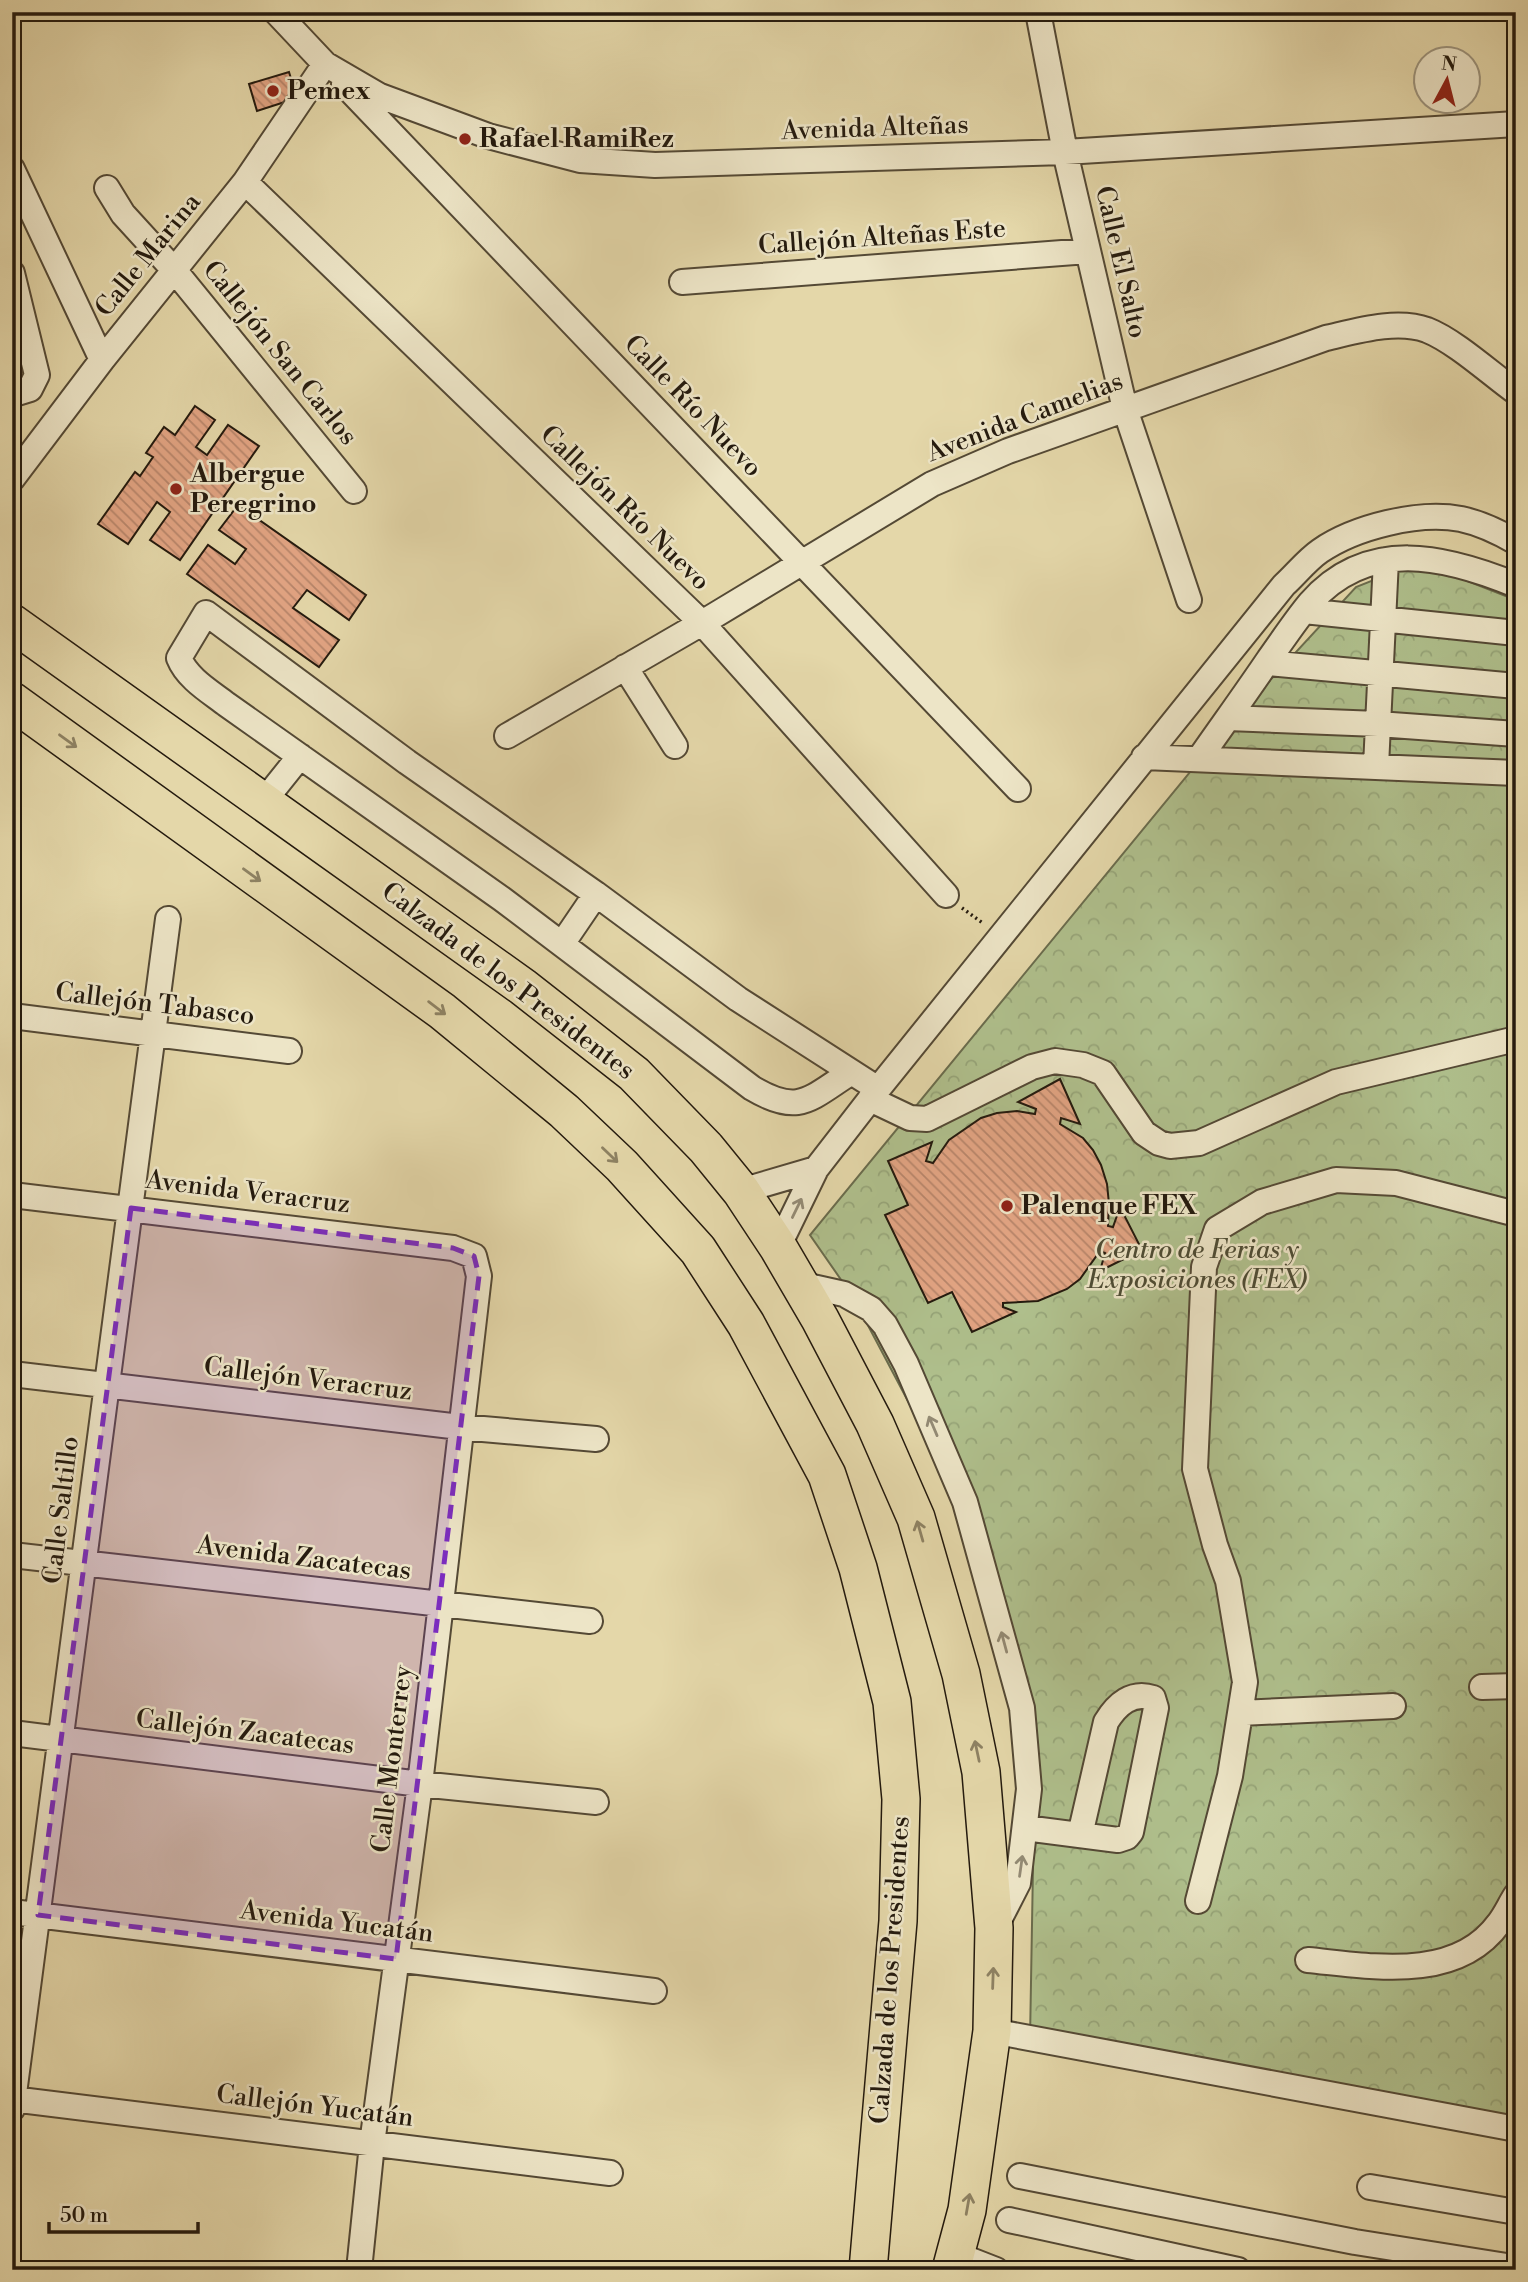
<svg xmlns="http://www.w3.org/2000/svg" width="1528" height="2282" font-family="'Libre Bodoni',serif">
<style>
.forest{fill:url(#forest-crowns);stroke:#6a6c4d;stroke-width:2}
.building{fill:url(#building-back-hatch);stroke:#241a0e;stroke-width:2}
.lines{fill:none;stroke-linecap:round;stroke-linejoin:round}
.minor-casing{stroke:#544935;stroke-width:28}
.highway-casing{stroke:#241a0e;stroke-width:40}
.path{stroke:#241a0e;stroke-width:3.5;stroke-dasharray:2 3.5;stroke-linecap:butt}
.minor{stroke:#ede5c7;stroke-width:24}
.highway{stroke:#e4d7a9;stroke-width:37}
.oneway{stroke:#8e8263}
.oneway2{stroke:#938a74}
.marked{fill:#7b2cbf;fill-opacity:0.2;stroke:#7b2cbf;stroke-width:5;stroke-dasharray:14 9;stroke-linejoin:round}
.poi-dot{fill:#8f2418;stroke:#ede5c7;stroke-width:2.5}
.labels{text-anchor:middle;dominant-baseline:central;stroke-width:5;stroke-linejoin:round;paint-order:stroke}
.poi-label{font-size:26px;font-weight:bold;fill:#241a0e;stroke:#ede5c7;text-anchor:start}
.street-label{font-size:26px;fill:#241a0e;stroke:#ede5c7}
.park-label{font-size:26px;font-style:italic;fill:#4e4c34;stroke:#ede5c7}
</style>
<defs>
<pattern id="forest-crowns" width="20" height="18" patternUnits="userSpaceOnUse" patternTransform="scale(1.75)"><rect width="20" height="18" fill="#afbf8c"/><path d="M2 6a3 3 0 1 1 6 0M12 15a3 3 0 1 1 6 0" fill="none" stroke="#96a478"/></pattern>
<pattern id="building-back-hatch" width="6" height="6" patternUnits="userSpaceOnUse" patternTransform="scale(1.75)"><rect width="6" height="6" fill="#e2a483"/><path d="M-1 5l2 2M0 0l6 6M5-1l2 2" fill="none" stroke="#b7856a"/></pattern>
</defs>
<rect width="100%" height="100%" fill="#e4d7a9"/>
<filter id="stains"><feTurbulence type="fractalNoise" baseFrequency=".00286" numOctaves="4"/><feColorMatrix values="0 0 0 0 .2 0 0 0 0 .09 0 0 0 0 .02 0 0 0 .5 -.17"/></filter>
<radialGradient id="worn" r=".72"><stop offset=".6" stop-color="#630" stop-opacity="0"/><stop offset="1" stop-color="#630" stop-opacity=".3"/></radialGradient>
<path class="forest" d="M1419,562L1516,600V2133L1030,2040L1033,1867L1000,1618L919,1422L853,1297L810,1235L1227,727L1356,587Z"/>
<path class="building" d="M289,72L297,98L257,111L249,84Z
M195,406L215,420L196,447L207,455L228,425L259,446L180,560L150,540L170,512L157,502L128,544L98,524L135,472L140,476L153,457L146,453L164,427L175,435Z
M238,505L366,595L349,620L307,590L293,608L339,640L319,667L187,574L208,545L235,564L246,549L219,530Z
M1060,1079L1080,1124L1061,1118L1060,1124L1083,1138L1093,1150L1101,1165L1107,1184L1109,1204L1108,1226L1113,1227L1120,1207L1142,1250L1100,1271L1105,1253L1100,1251L1080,1279L1067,1289L1038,1301L1003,1303V1307L1016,1312L972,1332L952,1292L928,1303L885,1215L908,1205L888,1161L932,1142L926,1161L933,1163L949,1140L981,1118L997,1113L1017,1111L1035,1114L1036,1109L1018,1102Z"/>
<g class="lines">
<g class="minor-casing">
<path id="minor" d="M276,12L325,64L380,96L488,136L580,160L655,165L1065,152L1516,124
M1038,12L1065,152L1125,409L1189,600
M344,84L1018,789
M12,169L102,360
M245,182L702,623L946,895
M107,188L123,214L175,271L354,491
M12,273L37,375L30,389L17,393L12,391
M682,282L1088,251
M12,479L102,360L245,182L325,64
M1304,611L1516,633
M1267,663L1516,686
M625,667L675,746
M1228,718L1378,724L1516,734
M507,736L702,623L932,484L1008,451L1326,338C1357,331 1396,319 1427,330C1455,341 1491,374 1516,392
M1144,757L1516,773
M1199,759C1222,726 1246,693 1269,659C1282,641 1295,621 1310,603C1368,537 1445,556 1516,585
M1376,766L1386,560
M264,801L300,756
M562,944L596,894
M12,1016L289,1051
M850,1073C809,1099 799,1116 752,1088L502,899L226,704C209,691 187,678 179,658L206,613L407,762L596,894L738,999L878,1089
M870,1099L910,1118L927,1119L1032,1067L1055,1061L1083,1065L1103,1073L1144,1133L1159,1143L1170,1146L1199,1143L1336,1082L1516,1039
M741,1191L816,1169
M12,1195L453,1248L474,1256L479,1276L420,1784L372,2144L359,2270
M778,1247L816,1169L878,1089L1284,585C1296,574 1307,560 1320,551C1355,527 1418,511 1461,519C1480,523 1499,532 1516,542
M799,1284L844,1294L871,1309L885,1325L906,1364L965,1502L1022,1708L1029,1789L1018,1883L995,1928
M12,1374L460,1427L596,1439
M12,1555L590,1621
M1482,1687L1516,1686
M1240,1713L1393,1706
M12,1733L420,1784L596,1802
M1025,1828L1118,1840L1127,1837L1131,1832L1156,1708L1153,1698C1132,1691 1117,1704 1106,1722L1080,1835
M1198,1901L1230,1776L1245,1682L1228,1581L1215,1545L1195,1469L1204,1267L1217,1229L1262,1202L1336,1180L1396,1183L1516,1214
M12,1912L654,1991
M1308,1960C1370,1966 1456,1983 1499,1923C1506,1914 1510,1904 1516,1895
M992,2031L1516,2129
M12,2099L610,2173
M12,2109L168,919
M1020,2176L1355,2242L1513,2267L1516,2265
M1370,2187L1516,2212
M1009,2220L1238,2270
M955,2254L996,2270"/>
</g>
<g class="highway-casing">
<path id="highway" d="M12,623L523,987L634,1074L706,1148L741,1191L778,1247L820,1319L875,1424L916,1518L961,1674L981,1772L994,1928L992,2031L967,2210L951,2270
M12,701L442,1011L564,1111L622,1166L698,1250L746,1324L827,1475L858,1568L892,1702L901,1799L898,1921L868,2270"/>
</g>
<path class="path" d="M962,908L984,924"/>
<use href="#minor" class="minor"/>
<use href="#highway" class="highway"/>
</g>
<defs><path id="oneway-shaft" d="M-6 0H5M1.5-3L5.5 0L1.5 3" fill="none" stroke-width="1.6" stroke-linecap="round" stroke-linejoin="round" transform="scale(1.75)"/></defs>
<g class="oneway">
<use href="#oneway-shaft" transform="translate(68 741) rotate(36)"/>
<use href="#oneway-shaft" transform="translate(252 875) rotate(36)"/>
<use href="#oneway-shaft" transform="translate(437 1008) rotate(37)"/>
<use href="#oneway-shaft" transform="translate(610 1155) rotate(44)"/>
<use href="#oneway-shaft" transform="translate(920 1531) rotate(-106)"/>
<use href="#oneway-shaft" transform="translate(977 1751) rotate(-102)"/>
<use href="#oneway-shaft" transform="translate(993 1978) rotate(-88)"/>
<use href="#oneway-shaft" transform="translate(968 2204) rotate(-80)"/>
</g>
<g class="oneway2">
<use href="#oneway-shaft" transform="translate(797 1208) rotate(-64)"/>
<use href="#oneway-shaft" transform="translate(933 1426) rotate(-113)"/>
<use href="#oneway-shaft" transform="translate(1004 1642) rotate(-105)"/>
<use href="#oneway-shaft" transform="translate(1021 1866) rotate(-82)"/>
</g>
<path class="marked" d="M131,1208L453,1248L474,1256L479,1276L396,1959L38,1915Z"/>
<g class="poi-dot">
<circle cx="273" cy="91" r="7"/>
<circle cx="465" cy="139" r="7"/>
<circle cx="176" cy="489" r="7"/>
<circle cx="1007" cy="1206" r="7"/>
</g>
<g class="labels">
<g class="poi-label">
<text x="287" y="91">Pemex</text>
<text x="479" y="139">Rafael RamiRez</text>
<text x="190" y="474">Albergue<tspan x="190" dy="30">Peregrino</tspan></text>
<text x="1021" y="1206">Palenque FEX</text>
</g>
<g class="street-label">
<text transform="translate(875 128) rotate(-2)">Avenida Alteñas</text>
<text transform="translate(882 237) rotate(-4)">Callejón Alteñas Este</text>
<text transform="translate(148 255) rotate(-51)">Calle Marina</text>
<text transform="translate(1121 262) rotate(77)">Calle El Salto</text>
<text transform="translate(280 353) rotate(51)">Callejón San Carlos</text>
<text transform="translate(693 406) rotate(46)">Calle Río Nuevo</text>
<text transform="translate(1025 417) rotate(-21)">Avenida Camelias</text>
<text transform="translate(625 508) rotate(44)">Callejón Río Nuevo</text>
<text transform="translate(508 981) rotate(37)">Calzada de los Presidentes</text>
<text transform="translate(155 1004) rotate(7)">Callejón Tabasco</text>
<text transform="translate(248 1192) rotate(7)">Avenida Veracruz</text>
<text transform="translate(308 1379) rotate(7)">Callejón Veracruz</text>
<text transform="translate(61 1510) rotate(-83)">Calle Saltillo</text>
<text transform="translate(304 1558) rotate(7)">Avenida Zacatecas</text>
<text transform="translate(245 1732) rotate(7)">Callejón Zacatecas</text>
<text transform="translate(392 1759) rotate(-83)">Calle Monterrey</text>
<text transform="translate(337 1922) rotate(7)">Avenida Yucatán</text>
<text transform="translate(890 1970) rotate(-86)">Calzada de los Presidentes</text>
<text transform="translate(315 2106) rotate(7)">Callejón Yucatán</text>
</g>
<g class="park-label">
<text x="1197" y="1250">Centro de Ferias y<tspan x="1197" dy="30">Exposiciones (FEX)</tspan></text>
</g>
</g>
<rect width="1528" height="2282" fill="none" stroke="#e4d7a9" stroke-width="42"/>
<rect x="14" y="14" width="1500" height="2254" fill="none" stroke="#241a0e" stroke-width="3.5"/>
<rect x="21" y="21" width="1486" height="2240" fill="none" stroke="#241a0e" stroke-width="2"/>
<g transform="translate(1447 80) rotate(7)"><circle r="33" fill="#ede5c7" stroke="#9d947d" stroke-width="2"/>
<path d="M0-5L12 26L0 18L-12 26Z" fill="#8f2418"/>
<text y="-10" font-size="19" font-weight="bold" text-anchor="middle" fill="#241a0e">N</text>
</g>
<path d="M49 2222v10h149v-10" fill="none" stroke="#241a0e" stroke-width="3.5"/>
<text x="60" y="2222" font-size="21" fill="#241a0e" stroke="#ede5c7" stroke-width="5" paint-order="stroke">50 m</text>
<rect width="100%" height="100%" filter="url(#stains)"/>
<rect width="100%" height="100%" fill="url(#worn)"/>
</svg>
